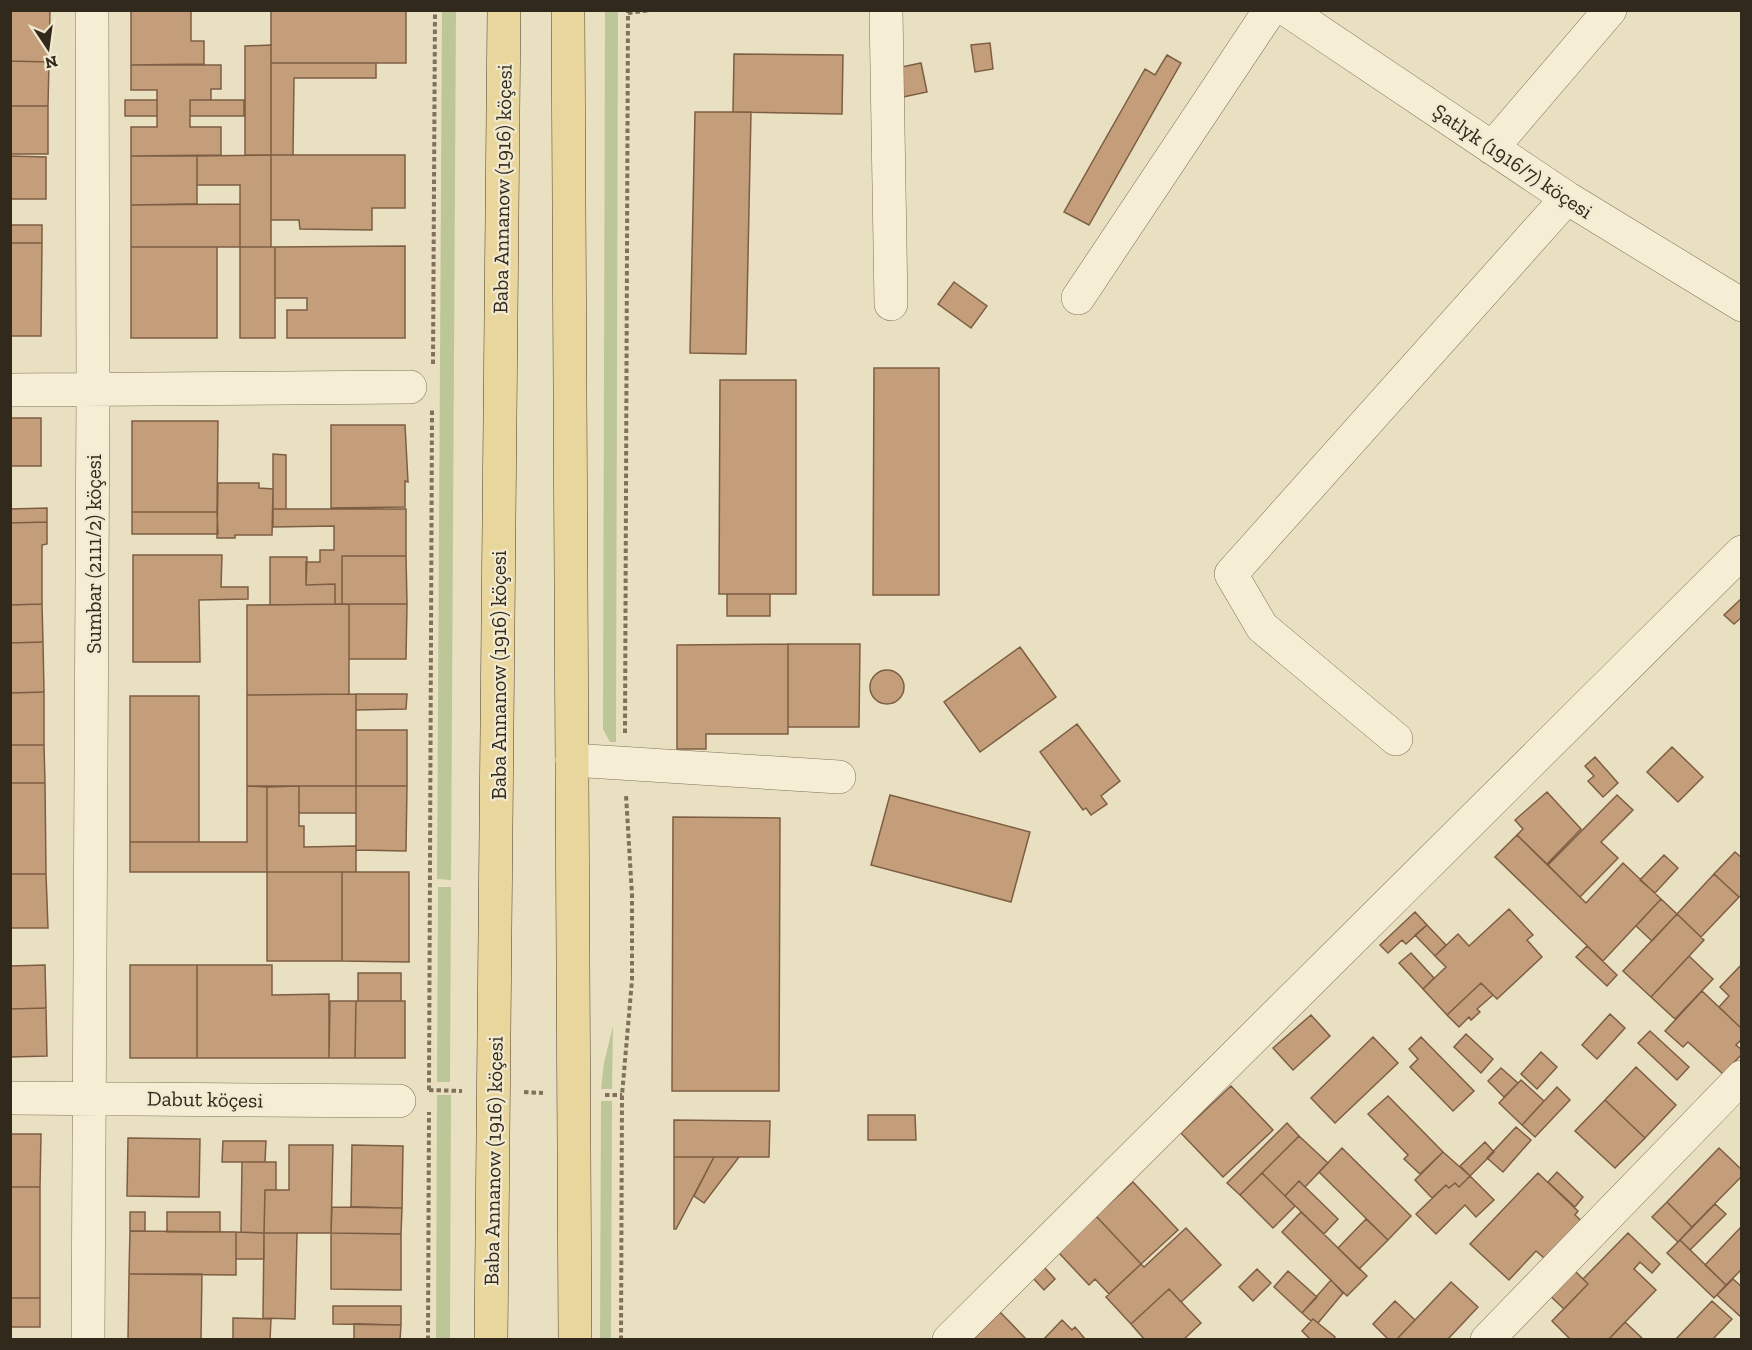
<svg xmlns="http://www.w3.org/2000/svg" width="1752" height="1350" font-family="'Zilla Slab',serif">
<style>
.green{fill:#bdc697}
.building{fill:#c49e7b;stroke:#7d5e43;stroke-width:1.5}
.lines{fill:none;stroke-linecap:round;stroke-linejoin:round}
.minor-casing{stroke:#81715b;stroke-width:34}
.major-casing{stroke:#4f402f;stroke-width:34}
.path{stroke:#81715b;stroke-width:4;stroke-dasharray:4.5 3;stroke-linecap:butt}
.minor{stroke:#f5edd4;stroke-width:33}
.major{stroke:#e9d69c;stroke-width:33}
.labels{text-anchor:middle;dominant-baseline:central;stroke-width:4.5;stroke-linejoin:round;paint-order:stroke}
.street-label{font-size:21px;fill:#32291d;stroke:#f1ead0}
</style>
<rect width="100%" height="100%" fill="#e9e0c1"/>
<path class="green" d="M456,10L451,880L437,879L442,11Z
M618,10L616,742H610L603,729L605,11Z
M438,887H451L450,1082H437Z
M613,1026L612,1089H601L604,1063Z
M437,1095H451L450,1339H436Z
M601,1101H612L611,1340L600,1339Z"/>
<path class="building" d="M10,10H50L49,62L10,61Z
M131,10H191V41H204V64L131,65Z
M271,10H406V63H271Z
M990,43L993,69L975,72L971,45Z
M271,45V155H245V46Z
M734,54L843,55L842,114L733,112Z
M1167,55L1181,63L1089,225L1064,212L1145,69L1155,75Z
M10,61L49,62L48,106H10Z
M271,63H376V78H294L293,155H271Z
M921,63L927,92L898,98L892,69Z
M131,65H221V89H211V100H190V127H221V155L131,156V127H157V90H131Z
M125,100H157V116H125Z
M190,100H244V116H190Z
M10,106H48V154H10Z
M695,112H751L746,354L690,353Z
M271,155H405V208H372V230L300,229L299,220H271Z
M271,155V247H240V185H197V156Z
M10,156L46,157V199H10Z
M131,156H197V204L131,205Z
M240,204V247H131V205Z
M10,225H42V243H10Z
M10,243H42L41,336H10Z
M405,246V338H287V310H307V298H275V247Z
M131,247H217V338H131Z
M240,247H275V338H240Z
M954,282L987,306L971,328L938,304Z
M874,368H939V595H873Z
M720,380H796V594H719Z
M11,418H41V466H11Z
M132,421H218L217,512H132Z
M331,425H405L408,482L405,481V507L331,508Z
M273,454L286,455V509H273Z
M218,483H259V488L273,489L272,535H235V538H217Z
M47,508V522L10,523V509Z
M273,509H406V556H342V604H335V584L306,585V562H320V550H334V526L273,527Z
M132,512H217L218,534H132Z
M47,522V544L42,545V604L10,605V523Z
M133,555H222L221,587H248V599L199,600L200,662H133Z
M342,556H406L407,604H342Z
M270,557H307L306,585L335,584V604L270,605Z
M727,594H770V616H727Z
M1742,598V617L1734,624L1724,615Z
M42,604L43,642L10,643V605Z
M349,604H407L406,659H349Z
M349,604V694L247,695V605Z
M43,642L44,692L10,693V643Z
M788,644H860L859,727H788Z
M788,644V734H706V749H677V645Z
M1020,647L1056,697L980,752L944,702Z
M870 687a17 17 0 1 1 34 0a17 17 0 1 1-34 0Z
M44,692V745H10V693Z
M356,694H407L406,709L356,710Z
M356,694V786H247V695Z
M130,696H199V842H130Z
M1077,724L1120,781L1101,796L1107,804L1091,815L1086,808L1083,810L1040,752Z
M356,730H407V786H356Z
M10,745H44L45,783H10Z
M1672,747L1703,777L1678,802L1647,772Z
M1595,757L1618,783L1603,797L1588,781L1594,776L1585,766Z
M10,783H45L46,874H10Z
M247,786L267,787V872H130V842H247Z
M299,786H356V813H299Z
M299,786V826H304V847L356,846V872H267V787Z
M356,786H407L406,851L356,850Z
M1547,792L1581,829L1547,864L1517,835L1523,829L1515,820Z
M890,795L1030,832L1011,902L871,865Z
M1617,795L1633,810L1601,842L1618,858L1580,897L1548,865Z
M673,817L780,818L779,1091H672Z
M1517,835L1586,903L1623,863L1661,899L1603,961L1495,857Z
M1735,852L1742,858V895L1739,897L1714,874Z
M1664,855L1678,868L1655,893L1640,880Z
M267,872H342V961H267Z
M342,872H409V962L342,961Z
M10,874H46L48,928H10Z
M1714,874L1739,897L1701,937L1677,914Z
M1661,899L1677,914L1652,941L1636,926Z
M1509,909L1533,935L1527,940L1542,957L1497,999L1481,983L1447,1015L1423,989L1446,967L1435,956L1458,934L1469,946Z
M1415,912L1427,925L1406,944L1402,940L1388,953L1380,945Z
M1677,914L1704,940L1651,997L1623,971Z
M1427,925L1446,945L1435,956L1415,935Z
M1587,946L1617,975L1607,986L1576,957Z
M1411,953L1434,978L1423,989L1399,963Z
M1689,956L1713,979L1675,1019L1651,997Z
M1742,964V1029L1719,1007L1729,996L1720,987Z
M45,965L46,1008L10,1009V966Z
M130,965H197V1058H130Z
M197,965H272V995L329,994V1058H197Z
M358,973H401V1001H358Z
M1481,983L1493,995L1477,1009L1480,1012L1471,1020L1469,1017L1459,1027L1447,1015Z
M1702,991L1742,1029V1039L1736,1045L1742,1050V1054L1723,1074L1688,1042L1683,1047L1665,1031Z
M330,1001H356L355,1058H329Z
M356,1001H405V1058H355Z
M46,1008L47,1056L10,1057V1009Z
M1610,1014L1625,1028L1597,1059L1582,1045Z
M1311,1015L1330,1036L1293,1070L1273,1048Z
M1650,1031L1689,1067L1677,1080L1638,1043Z
M1466,1034L1493,1059L1481,1073L1454,1047Z
M1373,1037L1398,1063L1335,1123L1311,1098Z
M1421,1037L1474,1091L1453,1111L1410,1067L1418,1059L1409,1049Z
M1541,1052L1557,1067L1537,1089L1521,1074Z
M1636,1067L1676,1105L1645,1138L1605,1100Z
M1501,1068L1518,1083L1504,1097L1488,1081Z
M1521,1080L1544,1101L1522,1125L1499,1103Z
M1231,1086L1273,1130L1223,1177L1181,1133Z
M1557,1087L1570,1100L1535,1137L1522,1125Z
M1388,1096L1443,1152L1420,1174L1404,1159L1408,1155L1368,1114Z
M1605,1100L1645,1138L1615,1168L1575,1131Z
M868,1115H915L916,1140H868Z
M674,1120L770,1121L769,1157H674Z
M1287,1123L1299,1136L1240,1195L1227,1183Z
M1516,1127L1531,1140L1503,1172L1487,1158Z
M10,1134H41L40,1187H10Z
M1299,1136L1328,1163L1305,1187L1299,1181L1285,1196L1262,1173Z
M128,1138L200,1139L199,1197L127,1196Z
M223,1141H266L265,1162H222Z
M1485,1142L1494,1152L1470,1176L1460,1166Z
M289,1145H333L331,1233H264L265,1190H289Z
M352,1145L403,1146L402,1208L351,1207Z
M1342,1148L1411,1216L1388,1240L1319,1172Z
M1719,1148L1742,1170V1176L1692,1227L1667,1202Z
M1443,1152L1470,1176L1459,1187L1455,1183L1449,1188L1446,1185L1432,1198L1415,1180Z
M674,1157H714L676,1229H674Z
M714,1157H739L704,1203L694,1196Z
M242,1162H276V1190H265L264,1233L241,1232Z
M1557,1172L1583,1197L1575,1207L1548,1182Z
M1262,1173L1295,1206L1273,1228L1240,1195Z
M1538,1173L1578,1211L1575,1215L1586,1225L1550,1263L1536,1251L1509,1280L1470,1244Z
M1470,1176L1494,1200L1476,1217L1465,1205L1436,1234L1416,1214L1446,1185L1449,1188L1455,1183L1459,1187Z
M1299,1181L1338,1219L1324,1234L1285,1196Z
M1133,1182L1178,1230L1141,1264L1096,1216Z
M10,1187H40V1298H10Z
M1667,1202L1692,1227L1678,1242L1652,1217Z
M1715,1204L1726,1214L1690,1250L1680,1240Z
M332,1207L402,1208L401,1234L331,1233Z
M130,1212H145V1231H130Z
M167,1212H220V1232H167Z
M1301,1212L1367,1276L1347,1296L1282,1232Z
M1096,1216L1141,1264L1109,1294L1095,1279L1089,1285L1059,1253Z
M1366,1219L1388,1240L1359,1269L1338,1248Z
M1741,1227L1742,1269L1726,1285L1705,1265Z
M1186,1228L1221,1265L1181,1302L1169,1289L1131,1324L1106,1297L1141,1264L1144,1267Z
M130,1231L236,1232V1275L129,1274Z
M236,1232L264,1233V1259H236Z
M264,1233H297L295,1319L263,1318Z
M331,1233L401,1234V1290L331,1289Z
M1628,1233L1660,1264L1652,1273L1640,1262L1634,1269L1656,1290L1608,1340H1571L1552,1321L1588,1284L1583,1279Z
M1680,1240L1726,1285L1714,1298L1667,1253Z
M1570,1266L1588,1284L1564,1309L1546,1292Z
M1044,1267L1055,1279L1044,1290L1033,1278Z
M1257,1269L1271,1283L1253,1301L1239,1287Z
M1288,1271L1317,1297L1302,1313L1274,1287Z
M129,1274H202L201,1340H128Z
M1733,1279L1742,1287V1318L1717,1295Z
M1331,1280L1343,1293L1318,1323L1313,1319L1311,1321L1302,1313Z
M1451,1282L1478,1307L1447,1340H1396Z
M1169,1289L1201,1323L1183,1340H1145L1131,1324Z
M10,1298H40V1327H10Z
M1395,1301L1415,1320L1396,1340H1389L1373,1324Z
M1712,1301L1732,1319L1712,1340H1675Z
M333,1306H401V1325L333,1324Z
M1000,1312L1027,1340H972Z
M233,1318L271,1319L270,1340H233Z
M1313,1319L1335,1337L1333,1340H1311L1302,1331Z
M1062,1320L1072,1330L1075,1327L1086,1340H1043Z
M1625,1322L1644,1340H1608Z
M354,1324L401,1325L400,1340H354Z"/>
<g class="lines">
<g class="minor-casing">
<path id="minor" d="M886,10L891,304
M1287,10L1567,198L1742,305
M1492,148L1610,10
M1078,298L1270,10
M10,390L410,387
M1396,739L1262,627L1231,574L1567,198
M572,760L839,777
M10,1098L399,1101
M88,1340L93,391L92,10
M949,1340L1742,552
M1487,1340L1742,1077"/>
</g>
<g class="major-casing">
<path id="major" d="M568,10L575,1340
M491,1340L504,10"/>
</g>
<path class="path" d="M628,13L652,10
M433,364L435,10
M625,733L628,10
M429,1090L432,410
M429,1090L462,1091
M524,1092L543,1093
M605,1095H622
M428,1340L429,1112
M621,1340L622,1095L632,980V895L626,795"/>
<use href="#minor" class="minor"/>
<use href="#major" class="major"/>
</g>
<g class="labels">
<g class="street-label">
<text transform="translate(1513 161) rotate(34)">Şatlyk (1916/7) köçesi</text>
<text transform="translate(502 189) rotate(-89)">Baba Annanow (1916) köçesi</text>
<text transform="translate(93 554) rotate(-90)">Sumbar (2111/2) köçesi</text>
<text transform="translate(498 675) rotate(-90)">Baba Annanow (1916) köçesi</text>
<text transform="translate(205 1099) rotate(1)">Dabut köçesi</text>
<text transform="translate(493 1161) rotate(-89)">Baba Annanow (1916) köçesi</text>
</g>
</g>
<rect width="1752" height="1350" fill="none" stroke="#32291d" stroke-width="24"/>
<g transform="translate(48 48) rotate(167)" stroke="#f1ead0" stroke-width="4.5" paint-order="stroke">
<path d="M0-4.5L10 22L0 15L-10 22Z" fill="#32291d"/>
<text y="-9" font-size="16" font-weight="bold" text-anchor="middle" fill="#32291d">N</text>
</g>
</svg>
